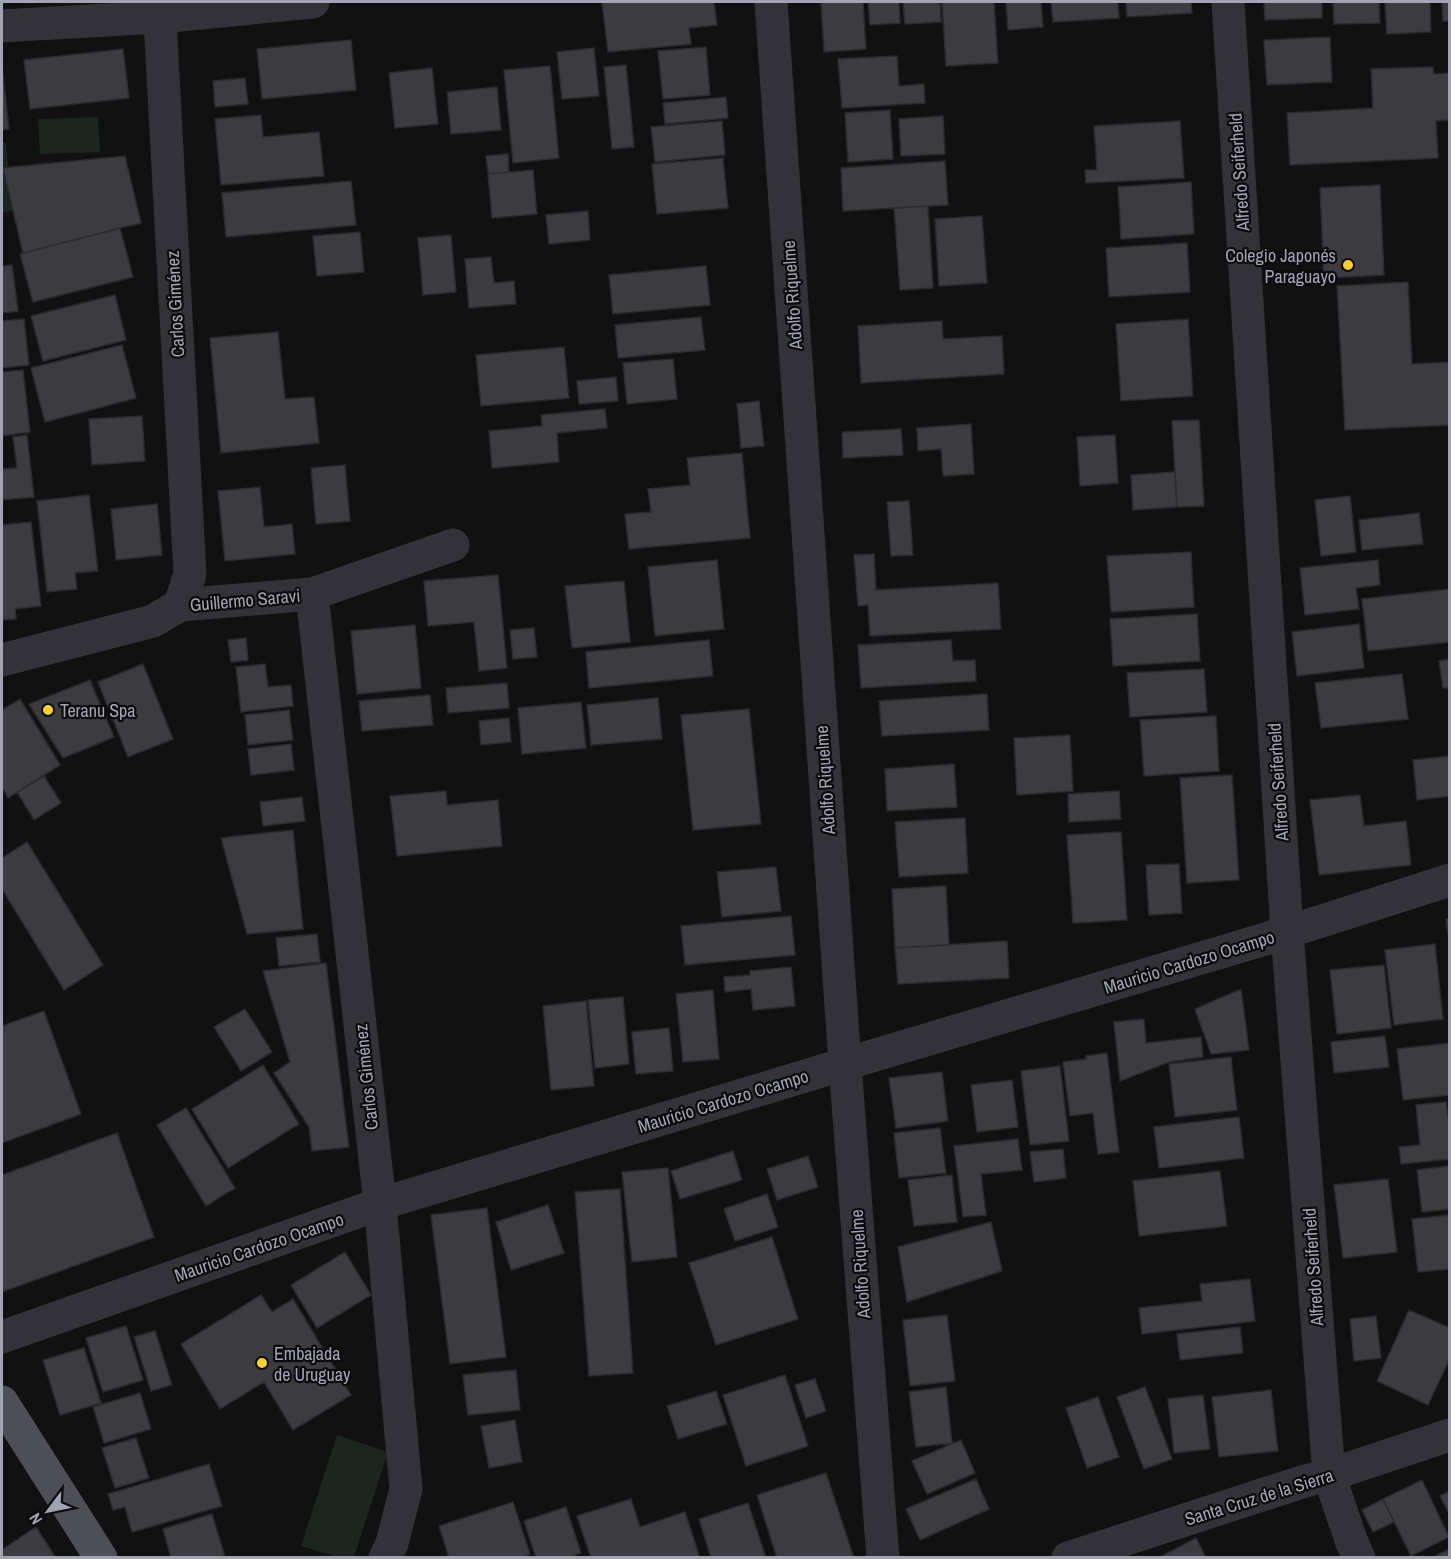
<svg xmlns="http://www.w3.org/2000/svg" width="1451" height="1559" font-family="'Archivo Narrow',sans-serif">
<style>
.green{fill:#1d251f}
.building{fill:#3b3b40;stroke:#2b2b2f;stroke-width:1.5}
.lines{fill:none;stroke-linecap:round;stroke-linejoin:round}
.minor{stroke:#323238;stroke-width:33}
.major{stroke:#4e4e57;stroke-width:33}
.poi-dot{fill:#f8d223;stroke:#0c0c0d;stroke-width:2}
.labels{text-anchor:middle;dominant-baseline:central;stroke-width:4.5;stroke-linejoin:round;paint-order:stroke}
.street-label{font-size:18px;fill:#a2a4b4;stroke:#0c0c0d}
.poi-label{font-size:18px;fill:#a2a4b4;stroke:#0c0c0d;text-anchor:start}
</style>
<rect width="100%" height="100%" fill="#111112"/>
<path class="green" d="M98,117L100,152L40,154L38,119Z
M2,143H6L13,211L2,212Z
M337,1435L388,1452L354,1557H337L301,1546Z"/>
<path class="building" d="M602,2H714L717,25L689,28L691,44L608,52Z
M821,2H863L866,49L824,52Z
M868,2H899L900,23L870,25Z
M903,2H940L941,22L905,24Z
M942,2H994L998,63L946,66Z
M1006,2H1041L1043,27L1008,30Z
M1051,2H1118L1119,18L1053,22Z
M1126,2H1191L1192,13L1127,17Z
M1264,2H1322V18L1265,20Z
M1333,2H1379L1380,23L1334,24Z
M1385,2H1430L1431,32L1387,34Z
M1442,2H1450V21H1443Z
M1330,37L1332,82L1267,85L1264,40Z
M351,40L356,90L262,99L257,49Z
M706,47L710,95L663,99L658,51Z
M594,48L599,96L562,99L557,52Z
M123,49L129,98L30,109L24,60Z
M897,56L899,86L924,84L925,103L842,108L838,59Z
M626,65L634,147L612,149L604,67Z
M2,66L9,129L2,130Z
M550,66L559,158L513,163L504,70Z
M1433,67L1434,74L1450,73V120L1436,121L1438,158L1290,165L1287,113L1373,108L1371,69Z
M432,68L438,124L395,128L389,73Z
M245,78L248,104L215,107L213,81Z
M497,87L501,130L451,134L447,92Z
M726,97L728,118L665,124L663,103Z
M890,110L893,159L848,162L845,113Z
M261,115L263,137L319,132L324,176L221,185L215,119Z
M943,116L945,154L901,156L899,119Z
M722,121L725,155L655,162L651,127Z
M1180,121L1184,178L1086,183L1085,170H1097L1094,126Z
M508,154L509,172L488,174L486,156Z
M125,156L141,223L23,253L3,168Z
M723,158L728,208L657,214L652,164Z
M945,161L948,205L843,211L841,168Z
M533,170L537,214L492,218L488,174Z
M351,181L356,225L226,237L222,193Z
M1191,182L1194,234L1121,239L1118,187Z
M1380,185L1384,275L1324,278L1320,188Z
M928,206L933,288L900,290L894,208Z
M588,211L590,240L549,244L546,215Z
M982,216L987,283L939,286L935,219Z
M120,228L133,277L33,302L20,254Z
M360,232L364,272L317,276L313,236Z
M451,235L456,292L423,295L418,238Z
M1187,243L1190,292L1109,297L1106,248Z
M491,257L494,283L514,281L516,304L469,308L465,259Z
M12,265L18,311L2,313V266Z
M706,266L710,305L613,314L609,275Z
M1408,282L1412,364L1450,362V425L1345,430L1337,286Z
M115,295L126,340L43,361L31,316Z
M701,317L705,350L618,358L615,325Z
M24,319L29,365L2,368V321Z
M1188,319L1193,396L1121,401L1116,324Z
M942,321L943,339L1002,336L1004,374L861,383L858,326Z
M278,332L285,399L314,397L319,443L221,453L210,338Z
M122,345L136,398L45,422L31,368Z
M564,347L569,398L481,406L476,355Z
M673,359L677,399L627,404L623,363Z
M23,370L30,432L2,436V372Z
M616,377L618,401L579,404L577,381Z
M759,401L764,446L741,448L737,404Z
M605,409L607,428L557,433L559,462L492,468L489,431L542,426L541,415Z
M142,416L145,461L92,465L89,419Z
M1199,420L1204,506L1177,507L1172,421Z
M971,424L974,474L943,476L941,449L918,451L917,428Z
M901,429L903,455L843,458L842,432Z
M27,435L34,497L2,500V469L17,468L13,437Z
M1115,435L1118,483L1080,486L1077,437Z
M742,453L750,538L629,549L625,514L651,512L648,489L690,485L687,458Z
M345,465L350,521L316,524L311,468Z
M1175,472L1177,507L1133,510L1131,475Z
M260,487L264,527L292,524L295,554L225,561L218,491Z
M89,495L98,571L75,573L77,589L47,592L37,501Z
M1350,496L1356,552L1321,556L1315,500Z
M909,501L913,555L891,556L887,502Z
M157,504L162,555L116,560L111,509Z
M1419,513L1423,544L1362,550L1359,520Z
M31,522L41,606L15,609L16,619L2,620V525Z
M1191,552L1194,607L1111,612L1107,556Z
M874,554L876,590L998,583L1001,629L870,636L868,605L858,606L854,555Z
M717,560L724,629L655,636L648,567Z
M1378,560L1380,585L1356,588L1359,609L1305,615L1300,568Z
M498,575L507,668L479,671L474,622L428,626L424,581Z
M624,581L630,642L572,648L565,586Z
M1450,589V642L1368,651L1362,599Z
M1197,614L1200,661L1113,666L1110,619Z
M1359,624L1364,668L1297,676L1292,632Z
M415,625L421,688L357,694L351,631Z
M534,628L537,657L513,659L510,630Z
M246,638L248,660L231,662L228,640Z
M709,640L713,676L589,688L586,652Z
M951,640L953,661L975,660L976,681L861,688L858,645Z
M1450,659V688H1443L1439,661Z
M143,664L173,739L128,757L98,682Z
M265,664L268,687L291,685L293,706L241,712L236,667Z
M1204,669L1207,712L1130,717L1127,673Z
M1402,674L1408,719L1321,728L1315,683Z
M90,680L114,737L63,758L29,704Z
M507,683L509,708L448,713L446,688Z
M987,694L989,730L882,736L879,701Z
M430,695L433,725L362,731L359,701Z
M658,698L662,739L591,745L587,705Z
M20,699L60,765L8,798L2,787V710Z
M581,702L586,748L522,754L518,708Z
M749,709L761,824L693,830L681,715Z
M289,710L293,740L248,745L245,715Z
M1216,716L1219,771L1144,776L1140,720Z
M509,718L511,742L481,745L479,721Z
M1070,735L1073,791L1017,795L1014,738Z
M291,744L294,770L251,775L248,749Z
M1450,756V796L1417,800L1413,760Z
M954,764L957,807L887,811L885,769Z
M1232,775L1239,880L1187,883L1180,778Z
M44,776L61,803L34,820L17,792Z
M446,791L447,805L498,800L502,846L397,856L390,796Z
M1119,791L1121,819L1069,822L1068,794Z
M1360,795L1364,826L1406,821L1411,865L1319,875L1310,800Z
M302,797L305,821L263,826L260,802Z
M965,818L968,873L899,877L895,822Z
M293,830L303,929L247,934L221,838Z
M1121,832L1127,920L1073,923L1067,835Z
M27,842L103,965L64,990L2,889V858Z
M1179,864L1182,913L1149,915L1146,865Z
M776,867L781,911L722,917L717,872Z
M946,886L949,945L895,948L892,889Z
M791,916L795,955L685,965L681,926Z
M1446,919H1450V947Z
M317,934L320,962L279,966L276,938Z
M1007,941L1009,978L898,984L895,948Z
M1435,944L1443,1019L1394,1025L1385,950Z
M326,963L349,1147L312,1151L309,1127L274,1073L290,1062L263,971Z
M1384,965L1391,1028L1337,1034L1330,970Z
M791,967L795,1006L753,1010L751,989L725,992L724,977L750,975V971Z
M1241,989L1249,1050L1211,1054L1195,1009Z
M713,990L719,1059L683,1062L676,994Z
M623,997L629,1064L595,1068L588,1000Z
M586,1001L594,1086L551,1090L543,1006Z
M245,1009L272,1052L241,1071L214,1027Z
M44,1011L81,1114L2,1143V1026Z
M1144,1019L1146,1043L1201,1037L1203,1057L1169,1062L1120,1081L1114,1022Z
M669,1028L673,1071L636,1074L632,1032Z
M1385,1036L1389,1067L1334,1073L1331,1042Z
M1450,1043V1095L1403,1100L1397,1049Z
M1107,1053L1119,1152L1098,1154L1093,1113L1070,1116L1063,1062L1086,1059V1056Z
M1231,1057L1237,1110L1175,1117L1169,1064Z
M263,1065L299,1124L228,1168L192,1109Z
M1060,1066L1069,1141L1030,1145L1021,1071Z
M942,1072L948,1121L896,1128L889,1078Z
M1012,1080L1018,1127L977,1132L971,1085Z
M1446,1102L1450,1130V1159L1401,1164L1399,1147L1420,1145L1416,1105Z
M186,1108L235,1188L206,1206L157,1125Z
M1239,1117L1244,1158L1159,1168L1154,1127Z
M940,1128L946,1173L899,1178L894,1133Z
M117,1133L154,1237L2,1292V1175Z
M1018,1139L1022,1170L981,1174L986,1215L963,1217L954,1146Z
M1063,1149L1066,1178L1034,1182L1030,1152Z
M733,1151L742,1180L680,1199L671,1171Z
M808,1156L818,1187L777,1200L767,1169Z
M1449,1166L1450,1209L1422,1212L1417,1170Z
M668,1168L677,1257L632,1262L622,1172Z
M1220,1171L1227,1226L1139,1236L1133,1181Z
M952,1175L957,1222L914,1226L908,1180Z
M1388,1179L1397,1252L1343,1258L1334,1185Z
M620,1189L633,1373L589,1376L575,1192Z
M767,1194L778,1227L735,1241L724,1209Z
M548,1205L564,1253L511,1270L496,1222Z
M487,1208L506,1357L450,1364L431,1215Z
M1450,1215V1269L1418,1272L1412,1219Z
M991,1222L1002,1271L907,1302L898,1247Z
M772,1237L798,1319L716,1345L689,1263Z
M345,1252L371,1295L317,1328L291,1285Z
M1250,1279L1255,1321L1142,1334L1139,1308L1202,1301L1200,1284Z
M261,1295L272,1312L293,1299L351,1395L293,1430L264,1382L220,1409L181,1344Z
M1409,1310L1450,1328V1358L1428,1405L1377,1381Z
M947,1315L955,1381L910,1386L903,1320Z
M1376,1316L1381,1358L1354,1361L1350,1319Z
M126,1326L143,1380L103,1392L86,1338Z
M1240,1327L1243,1353L1180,1360L1177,1334Z
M155,1331L172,1385L151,1391L134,1337Z
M84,1348L101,1403L60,1415L43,1360Z
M516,1370L520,1410L468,1415L463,1375Z
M785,1375L808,1446L746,1466L723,1395Z
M815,1379L826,1411L806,1418L795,1385Z
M946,1387L952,1443L916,1447L909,1392Z
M1145,1387L1172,1459L1144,1469L1117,1397Z
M1271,1390L1278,1451L1219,1457L1212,1397Z
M716,1391L727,1424L678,1439L667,1406Z
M140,1393L151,1429L104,1443L93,1407Z
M1203,1395L1210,1449L1174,1453L1168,1399Z
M1098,1397L1119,1457L1087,1468L1066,1408Z
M515,1420L522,1462L489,1468L481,1426Z
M136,1438L149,1478L115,1488L102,1448Z
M961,1440L975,1473L927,1494L912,1461Z
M209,1464L222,1506L132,1532L125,1507L113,1510L108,1494Z
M826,1473L854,1558H777L757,1495Z
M976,1479L989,1509L920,1540L906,1509Z
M1422,1480L1449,1537L1411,1556L1383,1499Z
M1450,1491V1515L1440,1496Z
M631,1499L640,1527L685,1512L700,1558H591L577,1516Z
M1383,1499L1394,1522L1373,1532L1362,1510Z
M513,1502L530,1554L520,1558H449L439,1526Z
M748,1503L766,1558H711L699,1519Z
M566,1507L581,1553L567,1558H536L524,1521Z
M212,1514L225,1557L171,1558L163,1529Z
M36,1527L56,1558H2V1550Z
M1196,1538L1206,1558H1158Z
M1449,1549L1450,1558H1432Z"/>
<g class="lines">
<path class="minor" d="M159,2L190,574L180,605
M771,2L845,1064L883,1558
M1228,2L1287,932L1329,1475L1351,1540L1359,1558
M2,26L159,17L313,2
M312,594L380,1204L406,1489L392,1543L385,1558
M2,660L153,621L180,605L312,594L453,545
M2,1337L380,1204L845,1064L1262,940L1450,880
M1068,1558L1305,1481L1329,1475L1450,1435"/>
<path class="major" d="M2,1402L101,1558"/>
</g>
<g class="poi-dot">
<circle cx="1348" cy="265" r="6"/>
<circle cx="48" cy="710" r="6"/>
<circle cx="262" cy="1363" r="6"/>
</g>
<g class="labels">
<g class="street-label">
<text transform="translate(1239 172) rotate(-94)">Alfredo Seiferheld</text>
<text transform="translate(792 295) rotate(-94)">Adolfo Riquelme</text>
<text transform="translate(175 304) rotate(-93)">Carlos Giménez</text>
<text transform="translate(245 600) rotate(-5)">Guillermo Saravi</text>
<text transform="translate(825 780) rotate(-94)">Adolfo Riquelme</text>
<text transform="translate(1278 782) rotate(-94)">Alfredo Seiferheld</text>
<text transform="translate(1189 962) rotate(-17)">Mauricio Cardozo Ocampo</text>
<text transform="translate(366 1077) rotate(-96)">Carlos Giménez</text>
<text transform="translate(723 1101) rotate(-17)">Mauricio Cardozo Ocampo</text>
<text transform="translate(259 1247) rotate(-19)">Mauricio Cardozo Ocampo</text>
<text transform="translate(860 1264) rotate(-94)">Adolfo Riquelme</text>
<text transform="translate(1313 1267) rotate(-94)">Alfredo Seiferheld</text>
<text transform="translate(1259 1497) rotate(-17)">Santa Cruz de la Sierra</text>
</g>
<g class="poi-label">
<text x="1336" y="255" text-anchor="end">Colegio Japonés<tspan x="1336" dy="21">Paraguayo</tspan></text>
<text x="60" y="710">Teranu Spa</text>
<text x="274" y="1353">Embajada<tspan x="274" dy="21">de Uruguay</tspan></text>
</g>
</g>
<rect width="1451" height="1559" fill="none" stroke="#a2a4b4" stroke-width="6"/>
<g transform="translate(48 1511) rotate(238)" stroke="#0c0c0d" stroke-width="4.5" paint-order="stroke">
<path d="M0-4.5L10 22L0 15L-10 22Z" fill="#a2a4b4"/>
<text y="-9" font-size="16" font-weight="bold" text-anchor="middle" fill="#a2a4b4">N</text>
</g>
</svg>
